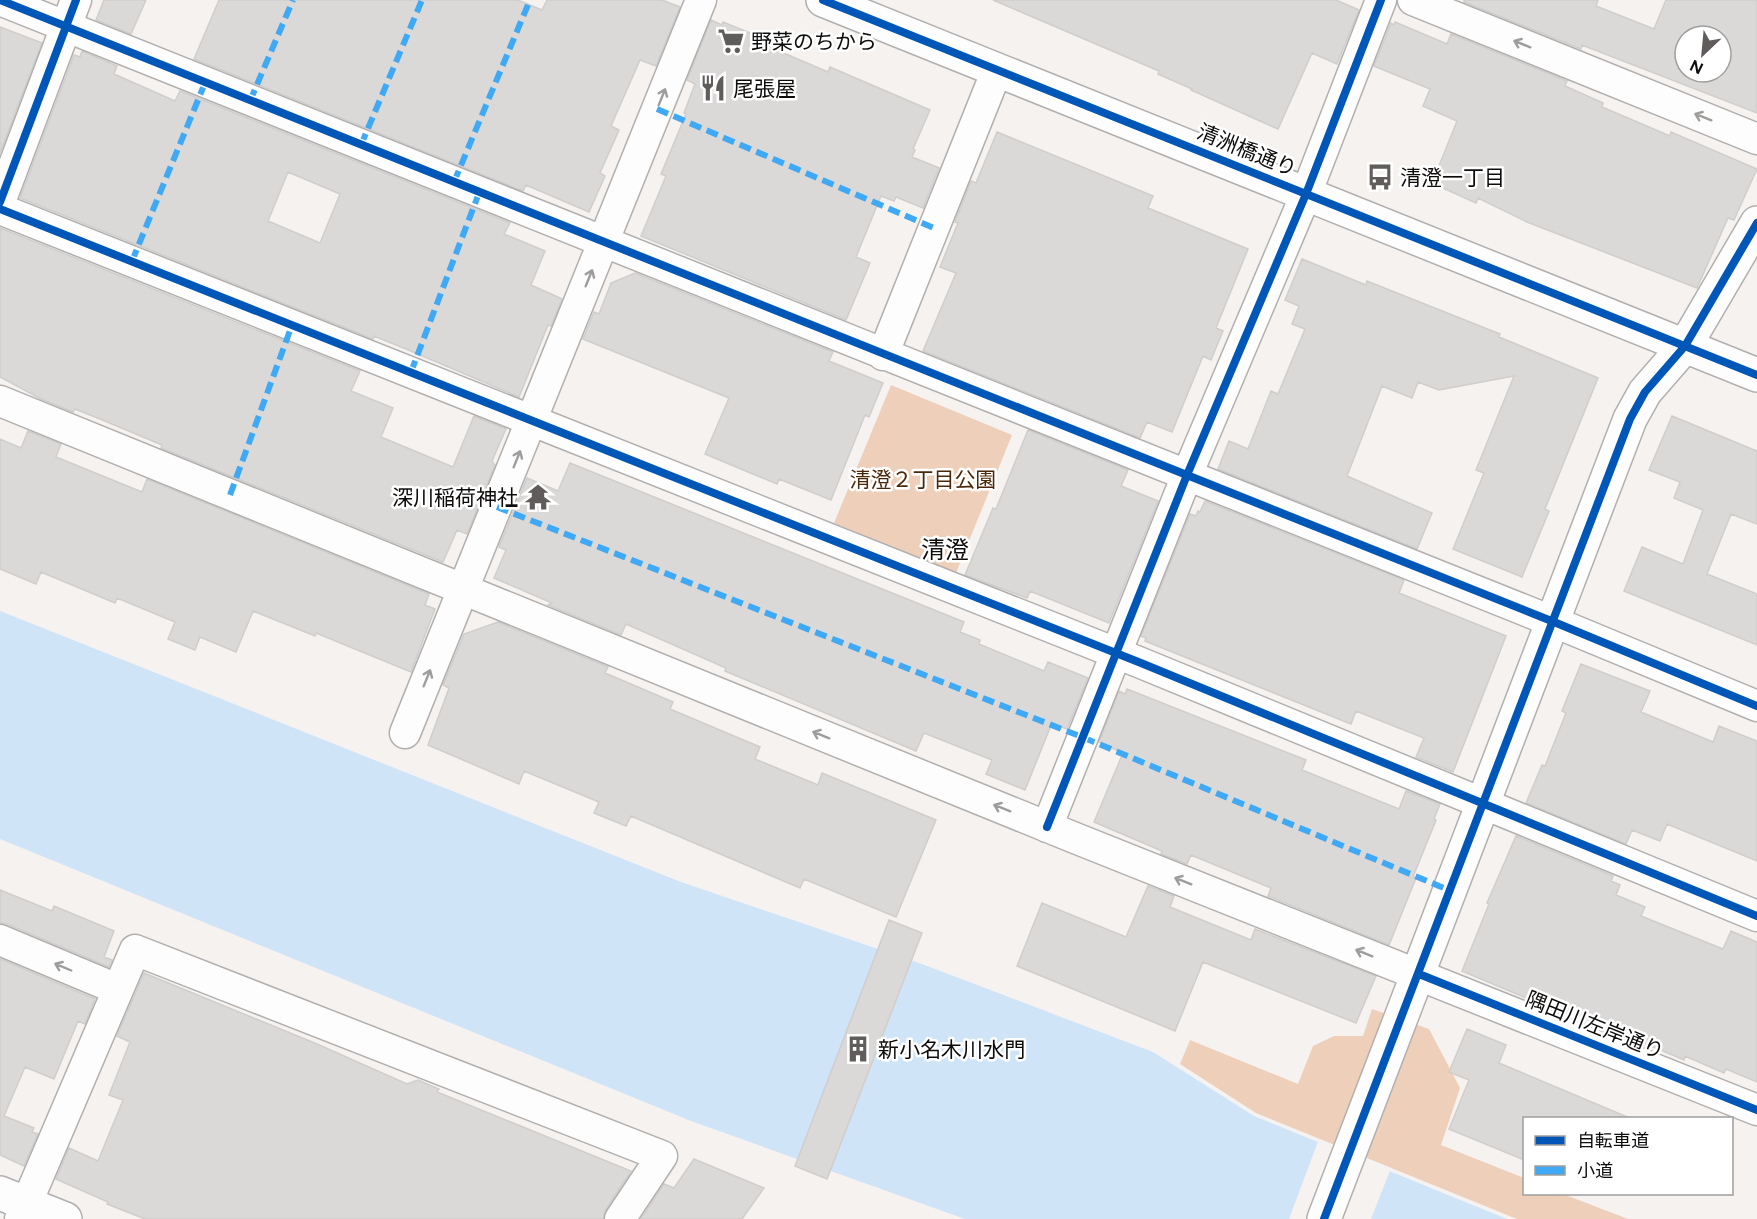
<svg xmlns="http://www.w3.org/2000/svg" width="1757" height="1219" font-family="Figtree,'Noto Sans JP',sans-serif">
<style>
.green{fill:#edcfba}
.water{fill:#d0e4f7}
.pier{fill:#f5f2f0}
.building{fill:#dbd9d8;stroke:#d0cecc;stroke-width:1.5;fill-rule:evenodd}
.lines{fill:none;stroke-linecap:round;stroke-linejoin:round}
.minor-casing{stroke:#b2b0af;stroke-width:33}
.tertiary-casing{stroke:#b2b0af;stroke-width:36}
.secondary-casing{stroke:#b2b0af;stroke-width:36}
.minor{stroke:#fefdfd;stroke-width:30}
.tertiary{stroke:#fefdfd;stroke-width:33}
.secondary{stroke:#fefdfd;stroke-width:33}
.quiet{stroke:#3fa9f5;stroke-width:6;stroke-dasharray:12 6;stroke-linecap:butt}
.cycleway-casing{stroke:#fff;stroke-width:11}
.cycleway{stroke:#0057b8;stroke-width:8}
.oneway{stroke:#9e9d9c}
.labels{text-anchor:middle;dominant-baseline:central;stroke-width:5;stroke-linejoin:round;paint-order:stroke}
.poi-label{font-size:21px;fill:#0e0c0b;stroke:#fff;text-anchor:start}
.street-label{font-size:21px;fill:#0e0c0b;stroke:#fff}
.park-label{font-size:21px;fill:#4c2809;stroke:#fff}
.quarter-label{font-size:24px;fill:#0e0c0b;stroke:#fff}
</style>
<rect width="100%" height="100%" fill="#f5f2f0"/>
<path class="green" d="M891,385L1012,435L956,573L834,523Z
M1372,1009L1429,1029L1460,1088L1441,1145L1524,1178V1194H1563L1628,1219H1517L1256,1113L1180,1064L1190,1040L1298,1084L1313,1046L1334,1036H1363Z"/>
<path class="water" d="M0,611L681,882L922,964L1153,1052L1254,1116L1507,1219H965L691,1121L0,839Z"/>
<path class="pier" d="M1319,1139L1391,1168L1371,1219H1289Z"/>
<path class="building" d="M104,0H146L131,34L96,20Z
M219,0H518L542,10L547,0H662L680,7L656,66L640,60L611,126L619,130L600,173L605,176L589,212L526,185L523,191L194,59Z
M993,0H1336L1359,10L1337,64L1312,53L1278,129L1191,90L1192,89L1158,74L1159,71Z
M1464,0H1598L1596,6L1654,29L1666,0H1757V113L1582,45L1581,49L1464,2ZM1685,36H1721V72H1685Z
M711,20L722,25L723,22L770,41L767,46L828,72L830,67L930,110L913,149L915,150L912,157L939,168L923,208L896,197L894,201L881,196L856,257L870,263L846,320L641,236L666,176L661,174L686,114L684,113L695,84L687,80Z
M1395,22L1447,44L1451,34L1567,81L1565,86L1603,103L1602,107L1670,136L1671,132L1757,169L1734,220L1728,218L1697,288L1527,222L1478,198L1476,203L1432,183L1457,121L1423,106L1430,89L1374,66L1391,23L1394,25Z
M0,27L42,43L0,153Z
M82,51L117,66L114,74L175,101L180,91L510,223L504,234L545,251L531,285L562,299L551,326L548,325L519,397L406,349L374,336L373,339L20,198L74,55L80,57ZM288,172L340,194L320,243L268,221Z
M997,132L1153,196L1148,208L1248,249L1216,328L1223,331L1211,360L1203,356L1172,432L1147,422L1140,438L923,351L956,273L940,267L958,223L955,222L971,181L976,183Z
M0,228L360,371L351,391L393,408L381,437L453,467L474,416L506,429L492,461L495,465L467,534L457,530L443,562L161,448L162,445L100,419L75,409L73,412L41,399L0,377Z
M1302,259L1366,285L1367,281L1500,334L1499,337L1598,378L1545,509L1549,511L1522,577L1453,549L1484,473L1476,470L1514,376L1439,390L1418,382L1412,398L1382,386L1347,476L1432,513L1417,549L1218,469L1229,441L1248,449L1271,391L1278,394L1305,329L1292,324L1299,306L1285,300Z
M635,273L833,352L829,361L883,383L869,417L865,415L831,500L779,479L777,484L705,454L729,398L583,339L594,312L599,314L611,283Z
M1672,416L1757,451V524L1731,514L1707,574L1757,594V645L1624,591L1642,547L1683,564L1703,510L1674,498L1680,482L1649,470Z
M1028,430L1128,470L1121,486L1158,501L1109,623L1030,591L1027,598L965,575L993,508L996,509Z
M28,431L61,444L56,457L142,492L147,479L429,594L425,605L435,609L411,672L316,633L315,636L253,611L236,652L200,637L195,650L168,639L175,622L117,598L115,603L41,572L36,584L0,569V439L21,448Z
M570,463L964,622L960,632L980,640L979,644L1044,671L1048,662L1088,678L1067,729L1052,723L1025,790L986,774L992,760L924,733L916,751L725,671L726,668L626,624L621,635L548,605L552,603L494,578L506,550L499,547L527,478L558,491Z
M1205,501L1404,580L1399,593L1506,636L1453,772L1416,757L1424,738L1356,711L1351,724L1145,641L1146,638L1141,636L1190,514L1196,516L1198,511L1200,512Z
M498,622L608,667L605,673L673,702L670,709L760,747L755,759L818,785L822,773L936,820L896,917L804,879L800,888L631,816L626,826L594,813L599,802L524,771L519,784L428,745L449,688L443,685L464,634Z
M1581,664L1650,691L1641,712L1713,742L1719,726L1757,741V861L1667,824L1660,841L1632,830L1626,844L1526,803L1542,765L1545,766L1566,713L1562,711Z
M1127,689L1306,760L1302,770L1399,809L1406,791L1440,804L1434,819L1436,820L1413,877L1416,878L1389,945L1268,896L1271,888L1191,855L1187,864L1161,854L1162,851L1094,822L1123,753L1099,742L1119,691L1125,694Z
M1516,836L1613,876L1611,881L1620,885L1616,895L1645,907L1641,916L1723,949L1731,931L1757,942V1082L1726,1069L1724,1073L1685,1056L1684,1060L1568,1011L1567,1013L1532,998L1531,1000L1462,971L1489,904L1487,903Z
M1148,886L1174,896L1170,907L1251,940L1255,929L1376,976L1356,1023L1203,962L1175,1031L1017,966L1042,903L1126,937Z
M0,890L52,911L54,906L114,931L104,957L112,960L109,967L7,924L0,923Z
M889,920L922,933L827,1179L795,1166Z
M0,959L95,999L85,1024L78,1021L54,1079L25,1067L4,1116L34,1128L32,1132L38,1134L24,1166L0,1155Z
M144,973L317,1044L407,1084L418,1080L439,1089L437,1092L631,1171L606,1209L603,1219H145L107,1204L108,1202L56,1179L69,1148L98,1161L123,1100L109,1095L130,1042L117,1036Z
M1467,1029L1506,1045L1499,1063L1632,1119H1524V1160L1449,1129L1469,1080L1449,1072Z
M694,1159L764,1188L742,1219H641L664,1184L674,1188Z"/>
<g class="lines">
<g class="minor-casing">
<path id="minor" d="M0,0L1554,622L1757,706
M1413,0L1757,139
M0,202L76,0
M0,209L1141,663L1757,916
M883,355L997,70
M0,401L1070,836L1757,1110
M405,733L701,0
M1047,827L1187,475L1306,194L1381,0
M0,940L117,989
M20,1219L135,950L662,1156L620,1219"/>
</g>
<g class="tertiary-casing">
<path id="tertiary" d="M0,1193L65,1219
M1324,1219L1630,419L1645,392L1685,346L1757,223"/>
</g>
<g class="secondary-casing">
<path id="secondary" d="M823,0L1757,375"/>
</g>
<use href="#minor" class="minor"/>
<use href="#tertiary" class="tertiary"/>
<use href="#secondary" class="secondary"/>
<path class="quiet" d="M250,101L293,0
M657,109L934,228
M361,145L422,0
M454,182L530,0
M132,261L205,83
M411,372L479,193
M230,495L292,325
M497,507L1082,737L1451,891"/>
<g class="cycleway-casing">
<path id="cycleway" d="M0,0L1554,622L1757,706
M823,0L1757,375
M0,202L76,0
M0,209L1141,663L1757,916
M1047,827L1187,475L1306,194L1381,0
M1419,974L1757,1110
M1324,1219L1630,419L1645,392L1685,346L1757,223"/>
</g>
<use href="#cycleway" class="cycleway"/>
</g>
<defs><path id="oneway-shaft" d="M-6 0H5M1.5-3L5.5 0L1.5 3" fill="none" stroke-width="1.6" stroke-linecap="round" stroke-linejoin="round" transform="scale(1.5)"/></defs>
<g class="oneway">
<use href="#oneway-shaft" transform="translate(1522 44) rotate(-158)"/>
<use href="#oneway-shaft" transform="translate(662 97) rotate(-68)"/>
<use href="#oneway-shaft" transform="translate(1703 117) rotate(-158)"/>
<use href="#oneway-shaft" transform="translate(589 278) rotate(-68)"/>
<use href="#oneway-shaft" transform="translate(517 459) rotate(-68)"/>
<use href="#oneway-shaft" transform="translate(427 678) rotate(-68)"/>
<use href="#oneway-shaft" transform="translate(821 735) rotate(-158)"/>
<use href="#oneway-shaft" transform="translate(1002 808) rotate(-158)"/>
<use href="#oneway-shaft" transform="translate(1183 881) rotate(-158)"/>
<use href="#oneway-shaft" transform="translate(1364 953) rotate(-158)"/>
<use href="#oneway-shaft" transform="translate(63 967) rotate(-157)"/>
</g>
<defs>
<g id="supermarket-bare" transform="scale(2.07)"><path d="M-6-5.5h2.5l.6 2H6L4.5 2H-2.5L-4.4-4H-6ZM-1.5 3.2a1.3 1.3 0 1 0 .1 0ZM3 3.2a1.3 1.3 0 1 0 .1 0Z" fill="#5f5c5b" stroke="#fff" stroke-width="2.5" paint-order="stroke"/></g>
<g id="restaurant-bare" transform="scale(2.07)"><path d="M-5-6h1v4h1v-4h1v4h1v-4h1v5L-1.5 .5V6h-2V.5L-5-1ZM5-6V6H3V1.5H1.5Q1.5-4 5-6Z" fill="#5f5c5b" stroke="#fff" stroke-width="2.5" paint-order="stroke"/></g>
<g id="bus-bare" transform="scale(2.07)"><path d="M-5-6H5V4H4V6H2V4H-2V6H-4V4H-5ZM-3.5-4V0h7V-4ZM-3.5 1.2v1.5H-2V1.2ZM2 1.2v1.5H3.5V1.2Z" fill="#5f5c5b" stroke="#fff" stroke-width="2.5" paint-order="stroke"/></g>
<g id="temple-bare" transform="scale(2.07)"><path d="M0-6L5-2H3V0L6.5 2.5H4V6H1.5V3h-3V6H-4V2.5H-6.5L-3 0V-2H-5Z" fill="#5f5c5b" stroke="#fff" stroke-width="2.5" paint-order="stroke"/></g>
<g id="building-bare" transform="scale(2.07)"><path d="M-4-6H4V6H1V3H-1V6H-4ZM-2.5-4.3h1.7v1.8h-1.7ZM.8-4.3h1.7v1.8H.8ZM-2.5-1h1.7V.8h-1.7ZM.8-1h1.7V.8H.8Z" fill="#5f5c5b" stroke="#fff" stroke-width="2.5" paint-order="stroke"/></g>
</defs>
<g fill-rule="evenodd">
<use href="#supermarket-bare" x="731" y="41"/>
<use href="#restaurant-bare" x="713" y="88"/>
<use href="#bus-bare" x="1380" y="177"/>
<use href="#temple-bare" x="538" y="497"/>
<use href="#building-bare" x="858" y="1049"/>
</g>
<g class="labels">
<g class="poi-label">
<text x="751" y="41">野菜のちから</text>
<text x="733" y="88">尾張屋</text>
<text x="1400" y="177">清澄一丁目</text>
<text x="518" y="497" text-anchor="end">深川稲荷神社</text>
<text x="878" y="1049">新小名木川水門</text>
</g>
<g class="street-label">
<text transform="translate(1247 150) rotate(22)">清洲橋通り</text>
<text transform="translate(1595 1025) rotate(22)">隅田川左岸通り</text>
</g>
<g class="park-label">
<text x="923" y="479">清澄２丁目公園</text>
</g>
<g class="quarter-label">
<text x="945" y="549">清澄</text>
</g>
</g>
<rect x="1523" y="1117" width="210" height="78" fill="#ffffff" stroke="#9f9e9d" stroke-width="1.5"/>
<rect x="1535" y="1136" width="30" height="9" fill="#0057b8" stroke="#9f9e9d" stroke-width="1.5"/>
<text x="1577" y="1147" font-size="18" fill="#0e0c0b">自転車道</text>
<rect x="1535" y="1166" width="30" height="9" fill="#3fa9f5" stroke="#9f9e9d" stroke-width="1.5"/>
<text x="1577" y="1177" font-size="18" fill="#0e0c0b">小道</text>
<g transform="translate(1703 54) rotate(206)"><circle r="28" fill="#ffffff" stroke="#9f9e9d" stroke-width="1.5"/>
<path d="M0-4.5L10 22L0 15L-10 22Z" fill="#5f5c5b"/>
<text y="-9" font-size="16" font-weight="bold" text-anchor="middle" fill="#0e0c0b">N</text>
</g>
</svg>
